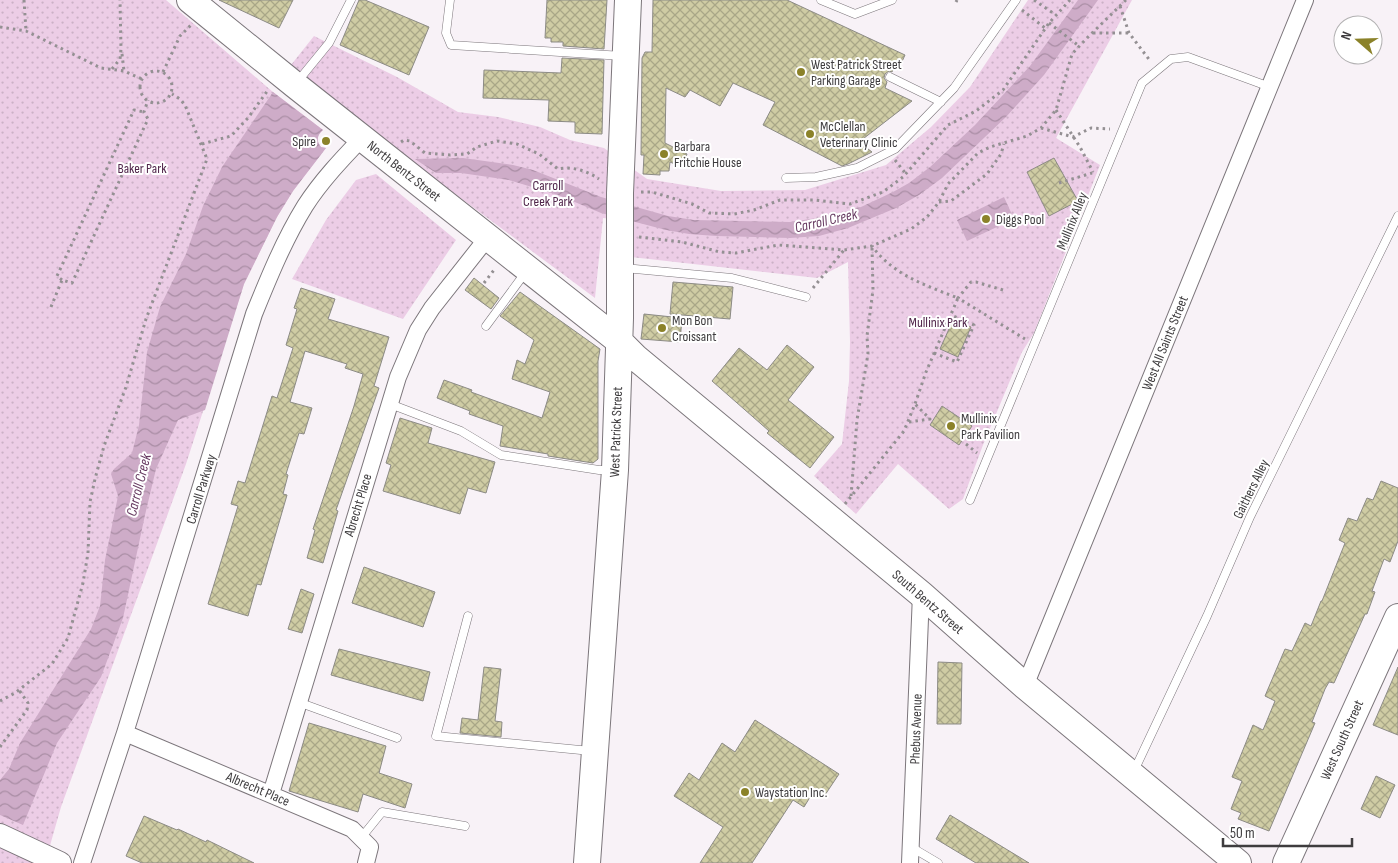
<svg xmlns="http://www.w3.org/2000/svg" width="1398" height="863" font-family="'Sofia Sans Condensed',sans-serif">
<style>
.park{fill:url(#park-dots)}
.water{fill:url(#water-waves)}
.building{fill:url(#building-cross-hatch);stroke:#8c8b85}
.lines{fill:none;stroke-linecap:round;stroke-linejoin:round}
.lane-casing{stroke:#7c767b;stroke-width:9}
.street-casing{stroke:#7c767b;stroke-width:18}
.secondary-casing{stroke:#7c767b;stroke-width:24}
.primary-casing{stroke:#7c767b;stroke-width:28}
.path{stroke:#949093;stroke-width:3;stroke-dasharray:2.5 4;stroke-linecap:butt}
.lane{stroke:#fff;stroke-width:8}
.street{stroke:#fff;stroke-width:16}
.secondary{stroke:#fff;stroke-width:22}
.primary{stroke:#fff;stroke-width:26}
.poi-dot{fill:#8b8229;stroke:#fff;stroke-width:2}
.labels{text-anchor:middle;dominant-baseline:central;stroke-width:4;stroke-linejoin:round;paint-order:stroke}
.poi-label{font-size:14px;fill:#3e3c3e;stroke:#fff;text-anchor:start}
.park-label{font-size:14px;fill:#51264b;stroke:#fff}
.street-label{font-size:14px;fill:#3e3c3e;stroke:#fff}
.water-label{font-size:15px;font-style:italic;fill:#673b61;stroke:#fff}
</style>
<defs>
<pattern id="park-dots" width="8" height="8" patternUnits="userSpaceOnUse" patternTransform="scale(1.25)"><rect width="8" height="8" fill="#eccde6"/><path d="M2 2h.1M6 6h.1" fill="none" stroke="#cbb1c6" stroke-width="1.8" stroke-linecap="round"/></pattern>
<pattern id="water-waves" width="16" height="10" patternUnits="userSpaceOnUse" patternTransform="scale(1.25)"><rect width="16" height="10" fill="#ceacc8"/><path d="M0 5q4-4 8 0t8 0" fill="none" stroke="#a98da4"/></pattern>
<pattern id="building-cross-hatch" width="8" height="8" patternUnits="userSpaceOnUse" patternTransform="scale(1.25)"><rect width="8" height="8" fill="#cfcca4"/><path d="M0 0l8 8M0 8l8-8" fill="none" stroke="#a9a787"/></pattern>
</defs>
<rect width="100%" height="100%" fill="#f8f2f7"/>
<path class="park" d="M0,0H166L273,92L323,130C317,135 316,141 321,147L326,148L293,191L277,217L244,284L186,464L61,807L45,863H0Z
M1028,0H1132L1056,138L1100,165L1034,333L1022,352L983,445L963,499L949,509L898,464L856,514L814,476L842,444L849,381L850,342L848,262L817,278L631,257L630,221L603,218L595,298L404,156L291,65L314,36L397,77L458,112L498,117L540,127L570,140L604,148L647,179L721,191L805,190L886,165L931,127L970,87Z
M376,174L456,240L403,319L292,279L326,220L356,180Z"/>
<path class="water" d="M1078,0H1098L1044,75L1006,117L942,178L919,195L896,208L848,228L819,236L790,238L716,236L689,234L666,230L601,213L558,195L509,180L461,173H436L415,159L463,158L513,165L533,170L601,197L668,216L694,220L790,222L831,216L861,207L893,192L909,183L930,167L975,125L1030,66Z
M273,92L323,130C317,135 316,141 321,147L326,148L293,191L277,217L244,284L205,410L178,420L156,469L145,515L123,618L101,677L57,743L23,825L0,815V780L9,769L20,743L91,629L100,606L105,560L118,496L111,474L114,469L132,453L139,425L147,352L160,307L186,254L203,206L222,167Z
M1004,197L1014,219L967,241L957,220Z"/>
<path class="building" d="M219,0H293L279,28Z
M359,0H365L429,27L409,75L340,45Z
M547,0H607L604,49L563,46V42H551V38H545Z
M653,0H787L905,55L900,66L895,65L892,72L889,71L885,74L884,78L887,82L885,88L912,101L859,142L872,152L848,164L842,166L763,125L775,102L733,83L720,106L690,90L685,97L666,88L665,143L687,154L682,167L670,162L669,171H660V175L643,174L644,155H641L642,58L645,52H652Z
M562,58L604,60L602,134L575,133V122L548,121L549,100L483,98L484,70L561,73Z
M1054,158L1078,201L1049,216L1027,172Z
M474,278L499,298L491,309L465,290Z
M673,282L733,287L730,319L670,314Z
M301,288L335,299L328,319L389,337L374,386L379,388L336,510L338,511L323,563L307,558L315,530L313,529L354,406L363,374L345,368L347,364L305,351L290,402L312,408L304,434L299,433L286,474L288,475L283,494L287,495L261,585L257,584L248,616L208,604L238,506L231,504L238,481L245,483L272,396L277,398L293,348L286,345L297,309L294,308Z
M520,292L600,349L598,361V459L593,463L548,456V454L500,446L503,426L469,414L470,411L437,398L444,380L472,390L471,392L542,418L550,392L512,379L517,360L525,364L534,340L500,316Z
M644,314L682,318L680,342L641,339Z
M953,320L971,327L958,357L940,349Z
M787,345L814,367L788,400L834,437L810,468L767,433L769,431L712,381L739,348L767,370Z
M942,406L972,426L959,445L930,425Z
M400,418L432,428L428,443L495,462L486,493L468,488L460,514L383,491L391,465L386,463Z
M1381,481L1398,488V541L1390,562L1384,559L1372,591L1375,592L1367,614H1365L1334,683L1329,682L1325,689L1312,722L1315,723L1269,831L1238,819L1241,813L1231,809L1242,781L1232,777L1253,725L1263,730L1275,701L1265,696L1285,649L1292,651L1305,623L1311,626L1321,601H1322L1345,543L1339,540L1348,518L1357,521L1367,498L1373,500Z
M364,567L435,592L423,627L352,603Z
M301,589L314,594L302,633L288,629Z
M339,649L430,672L423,701L331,675Z
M938,662L962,663L961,724H937Z
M484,667L501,669L495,721L502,722L501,737L460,733L462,718L478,720Z
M1398,667V735L1373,725Z
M755,720L839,774L825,795L815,789L804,807L793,800L752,863H700L723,827L674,796L689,773L699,780L722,743L735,752Z
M309,723L386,746L379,773L412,784L405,808L363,794L358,812L289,791Z
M1376,776L1395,785L1380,818L1361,809Z
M950,815L1029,863H976L936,839Z
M144,816L177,830L178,829L206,842L207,840L254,863H142L126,856Z"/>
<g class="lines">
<g class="lane-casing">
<path id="lane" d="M450,0L446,33L451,45L623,56
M821,0L855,14L892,0
M890,77L941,102
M298,81L329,43L351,0
M786,178L816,177L857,168L895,149L954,88L1016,0
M624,268L732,278L806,297
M486,326L525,273
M390,404L461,431L501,455L599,470H610
M970,500L1142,83L1171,59L1188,57L1270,87
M468,616L436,736L591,751
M298,702L397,738
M1134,771L1207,616L1250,517L1398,216
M361,838L382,812L465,826
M911,847L938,863"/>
</g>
<g class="street-casing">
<path id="street" d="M1025,686L1305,0
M125,733L352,829L370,847L366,863
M271,794L398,377L418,330L432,308L488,237
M82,863L125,733L254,314C269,277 284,240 305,206C321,181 342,159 362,138
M910,863L921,594"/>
</g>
<g class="secondary-casing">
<path id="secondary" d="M0,835L60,863"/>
</g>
<g class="primary-casing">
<path id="primary" d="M190,0L295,85L619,341L635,357L921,594L1025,686L1238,863
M587,863L615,470L620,318V193L628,0
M1286,863L1398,617"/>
</g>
<path class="path" d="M24,0L26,31
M1034,0L1056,15
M956,2L957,0
M1120,6L1129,33L1151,62
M1022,10L1045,28
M1049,23L1079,46
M0,27L26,31L101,68L124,71L142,79
M1093,33H1129
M122,54L124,71
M112,69L120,59L121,49L120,0
M140 87a16 16 0 1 1 32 0a16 16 0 1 1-32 0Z
M163,72L180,36L191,25
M1056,110L1080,147L1093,172
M1041,128L1073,137L1091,128L1110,129
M401,142L404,140L410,141L425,153L450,155L467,154L477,147L497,141L517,144L539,154L558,169C573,166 587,171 599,179
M202,144L231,136L248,118L268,90
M895,160L906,174
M1059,183L1092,173
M641,192H652L692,204L709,213L734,214L754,210L780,200H815L850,204L883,192L903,177L948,125L976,111L1003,90L1049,23L1070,0
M939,202L951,201L987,174L1001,154L1004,144
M639,237L682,242L720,252L736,253L778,245L844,250L872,246L911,229L927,217L939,202L948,184L978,153L990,147L1027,136L1041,128L1056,110L1072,54L1087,38L1126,0
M62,280L57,276L134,110L144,112
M484,283L494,270
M813,288L844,250
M1003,290L976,282H971L958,298L1025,339
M51,307L62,280L72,283L148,119L144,112L148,100
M934,353L957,362L974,325L951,315
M909,422L930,419L915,404
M966,444L977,453
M851,496L857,420L868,354L867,336L873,290L872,247
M845,504L904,431L915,404L926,372L958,298C927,286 893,275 872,246
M0,701L15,693L52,664L68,638L83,583L88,553L90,502L95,479L104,446L126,387L146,319L207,159L185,105L180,99L172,94
M0,747L27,710L28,703L19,690"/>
<use href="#lane" class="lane"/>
<use href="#street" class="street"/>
<use href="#secondary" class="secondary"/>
<use href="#primary" class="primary"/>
</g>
<g class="poi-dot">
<circle cx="801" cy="72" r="5"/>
<circle cx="810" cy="134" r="5"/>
<circle cx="326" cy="141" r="5"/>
<circle cx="664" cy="154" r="5"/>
<circle cx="986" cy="219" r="5"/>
<circle cx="662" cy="328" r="5"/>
<circle cx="951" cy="426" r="5"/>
<circle cx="745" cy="792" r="5"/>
</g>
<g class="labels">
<g class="poi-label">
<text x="811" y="64">West Patrick Street<tspan x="811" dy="16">Parking Garage</tspan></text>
<text x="820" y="126">McClellan<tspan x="820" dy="16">Veterinary Clinic</tspan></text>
<text x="316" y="141" text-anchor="end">Spire</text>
<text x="674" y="146">Barbara<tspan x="674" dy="16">Fritchie House</tspan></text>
<text x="996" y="219">Diggs Pool</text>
<text x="672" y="320">Mon Bon<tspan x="672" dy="16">Croissant</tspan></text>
<text x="961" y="418">Mullinix<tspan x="961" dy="16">Park Pavilion</tspan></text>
<text x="755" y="792">Waystation Inc.</text>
</g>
<g class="park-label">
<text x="142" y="168">Baker Park</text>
<text x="548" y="185">Carroll<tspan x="548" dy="16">Creek Park</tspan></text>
<text x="938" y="322">Mullinix Park</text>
</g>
<g class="street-label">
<text transform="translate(404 171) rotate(38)">North Bentz Street</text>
<text transform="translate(1072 221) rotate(-68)">Mullinix Alley</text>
<text transform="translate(1165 343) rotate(-68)">West All Saints Street</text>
<text transform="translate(616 432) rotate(-88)">West Patrick Street</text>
<text transform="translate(201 489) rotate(-73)">Carroll Parkway</text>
<text transform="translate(1251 489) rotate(-64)">Gaithers Alley</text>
<text transform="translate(358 505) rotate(-73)">Abrecht Place</text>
<text transform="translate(928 602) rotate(41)">South Bentz Street</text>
<text transform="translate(916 729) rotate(-88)">Phebus Avenue</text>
<text transform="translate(1342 740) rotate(-66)">West South Street</text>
<text transform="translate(258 789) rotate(23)">Albrecht Place</text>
</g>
<g class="water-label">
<text transform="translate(826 221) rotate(-13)">Carroll Creek</text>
<text transform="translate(139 485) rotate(-76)">Carroll Creek</text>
</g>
</g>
<g transform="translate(1358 40) rotate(290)"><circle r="24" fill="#ffffff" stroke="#b2b1b2"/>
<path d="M0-4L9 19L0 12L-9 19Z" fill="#8b8229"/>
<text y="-8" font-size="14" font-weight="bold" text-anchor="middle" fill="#3e3c3e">N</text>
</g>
<path d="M1223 838v8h129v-8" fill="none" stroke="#3e3c3e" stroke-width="2.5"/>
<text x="1230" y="838" font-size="15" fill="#3e3c3e" stroke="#ffffff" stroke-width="4" paint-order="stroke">50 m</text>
</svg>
